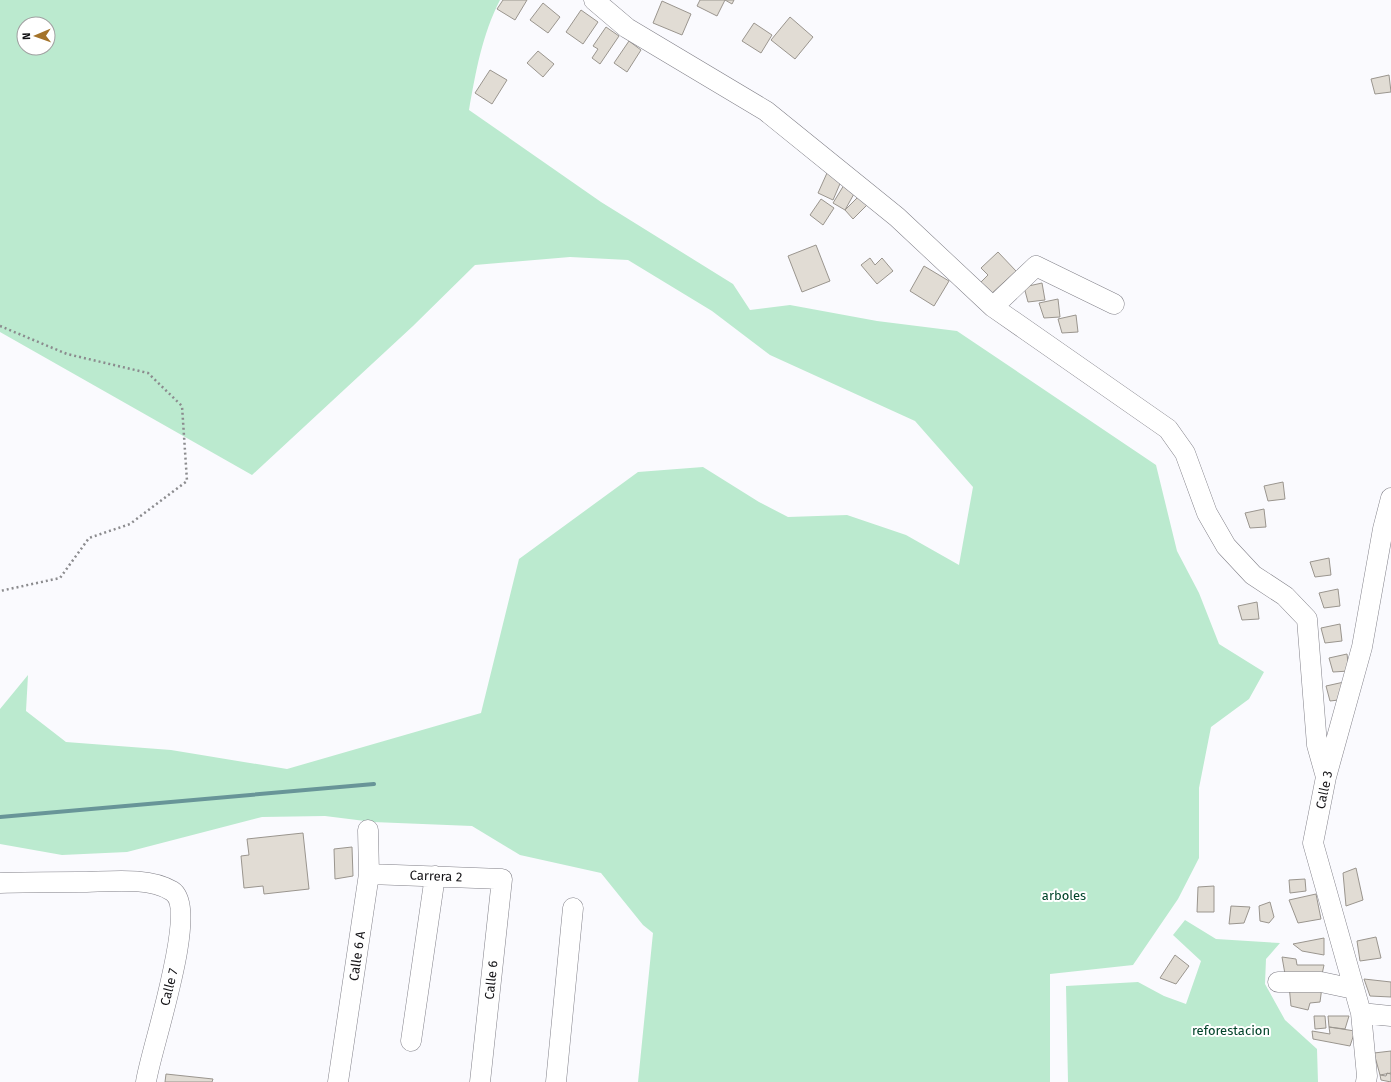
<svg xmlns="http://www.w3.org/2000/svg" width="1391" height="1082" font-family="'Fira Sans',sans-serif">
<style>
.green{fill:#bbeacf;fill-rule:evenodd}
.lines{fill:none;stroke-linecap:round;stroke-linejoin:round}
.stream{stroke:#689598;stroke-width:4}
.building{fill:#e1dcd4;stroke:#9a958e}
.minor-casing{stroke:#828189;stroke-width:21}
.path{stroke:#8b8b8e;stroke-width:2.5;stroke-dasharray:2 3;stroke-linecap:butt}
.minor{stroke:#fff;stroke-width:20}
.labels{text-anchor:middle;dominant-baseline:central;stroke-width:4;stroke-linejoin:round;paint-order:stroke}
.street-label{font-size:13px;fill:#121114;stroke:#fff}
.park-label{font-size:13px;fill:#02442a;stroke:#fff}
</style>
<rect width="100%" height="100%" fill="#fafafe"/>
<path class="green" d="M0,0H500C482,35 476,71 469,110L601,202L733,284L750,310L790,305L877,321L957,331L1156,465L1177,551L1199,593L1219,644L1264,672L1249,699L1211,727L1199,788V858L1178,899L1133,965L1050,974V1082H638L653,933L643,925L601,873L520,855L472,826L373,822L325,816L262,817L127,852L62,855L0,844V709L28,675L26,711L66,742L171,750L287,769L481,713L519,559L638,472L703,467L759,502L788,517L847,515L906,535L959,565L973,487L915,421L770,355L712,311L628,260L570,257L475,265L413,326L252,475L0,332ZM24,24H48V48H24Z
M1185,920L1216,939L1280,943L1266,959L1265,984L1285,1020L1317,1049L1318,1082H1068L1066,986L1138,982L1164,996L1186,1004L1201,961L1173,935Z"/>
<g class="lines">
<path class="stream" d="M0,817L374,784"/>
</g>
<path class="building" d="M503,0H527L515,20L497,9Z
M700,0H734L732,4L725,0L717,16L697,6Z
M662,1L691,14L682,35L653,23Z
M543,3L560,17L548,33L530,20Z
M581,10L598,22L583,44L566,32Z
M790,17L813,37L795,59L771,40Z
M754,23L772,35L761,53L742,41Z
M606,27L619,36L600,64L592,58L598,49L593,46Z
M629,41L641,50L627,72L614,63Z
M538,51L554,64L543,77L527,63Z
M490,70L507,80L492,104L475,93Z
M1389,75L1391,92L1375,94L1371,79Z
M827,173L842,179L833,200L818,193Z
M844,185L855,192L845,210L833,203Z
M859,196L868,204L853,219L845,210Z
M821,199L834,208L823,225L810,215Z
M816,245L830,281L802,292L788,256Z
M998,252L1016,271L991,294L980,283L988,275L981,268Z
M870,258L875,265L882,258L893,271L877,284L861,265Z
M924,266L949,281L934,306L910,291Z
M1042,283L1045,300L1028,302L1024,287Z
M1058,299L1060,317L1044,318L1039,303Z
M1076,315L1078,332L1062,333L1058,319Z
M1283,482L1285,499L1268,501L1264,486Z
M1264,509L1266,527L1250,528L1245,513Z
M1329,558L1331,575L1315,577L1310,562Z
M1338,589L1340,606L1324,608L1319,593Z
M1257,602L1259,619L1242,620L1238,606Z
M1340,624L1342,641L1325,643L1321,628Z
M1347,654L1349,671L1333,672L1329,658Z
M1344,682L1347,699L1330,701L1326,686Z
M303,833L309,889L264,894L263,886L244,888L241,856L249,855L247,839Z
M352,847L353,876L335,879L334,849Z
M1356,868L1363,900L1346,906L1343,873Z
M1305,879L1306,891L1290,893L1289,880Z
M1214,886V912H1197L1198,887Z
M1316,894L1321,919L1298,923L1289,900Z
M1270,902L1274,917L1269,923L1260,921L1259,906Z
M1231,906L1250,907L1244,923L1229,924Z
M1376,937L1381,958L1360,961L1357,941Z
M1324,938V955L1302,951L1293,944Z
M1175,955L1189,966L1176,984L1160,978Z
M1282,957L1296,959L1297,965H1324L1321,979L1285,974Z
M1364,979L1391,982V997L1370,996Z
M1289,985L1322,987L1320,1002L1310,1003L1308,1010L1291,1006Z
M1314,1016H1325L1326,1028L1315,1029Z
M1328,1016H1349L1345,1029L1329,1027Z
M1329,1027L1355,1031L1350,1046L1313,1039L1312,1031L1330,1034Z
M1391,1051V1073L1380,1075L1374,1053Z
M1387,1073L1391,1074V1082L1381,1080L1380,1075L1386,1076Z
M166,1074L213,1079L212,1082H165Z"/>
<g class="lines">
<g class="minor-casing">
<path id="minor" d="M594,0L627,28L766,111L897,217L993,307L1168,429L1185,453L1207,513L1226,546L1253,575L1285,596L1307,619L1317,745L1326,777
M993,307L1036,266L1114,304
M369,874L502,879L480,1082
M0,883C26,882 53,882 79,882C106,882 148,876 172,891C200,909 150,1051 146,1082
M1278,982H1321L1354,989
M1361,1013L1391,1016
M411,1041L435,876
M338,1082L369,874L368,830
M556,1082L573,908
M1366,1082L1367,1076L1361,1013L1313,843L1326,777L1362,647L1383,529L1391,498"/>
</g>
<path class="path" d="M0,326L67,354L148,373L182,406L187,481L130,524L89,538L60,578L0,591"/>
<use href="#minor" class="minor"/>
</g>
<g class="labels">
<g class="street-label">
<text transform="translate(1324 790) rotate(-78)">Calle 3</text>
<text transform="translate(436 876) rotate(2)">Carrera 2</text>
<text transform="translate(357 956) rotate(-82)">Calle 6 A</text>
<text transform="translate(491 980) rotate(-84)">Calle 6</text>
<text transform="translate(169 987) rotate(-76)">Calle 7</text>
</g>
<g class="park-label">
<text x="1064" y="895">arboles</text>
<text x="1231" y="1030">reforestacion</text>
</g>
</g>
<g transform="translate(36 36) rotate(268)"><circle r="19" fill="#ffffff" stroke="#a0a0a1"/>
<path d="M0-3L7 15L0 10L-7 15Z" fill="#a47329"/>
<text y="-6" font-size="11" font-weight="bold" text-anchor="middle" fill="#121114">N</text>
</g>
</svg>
